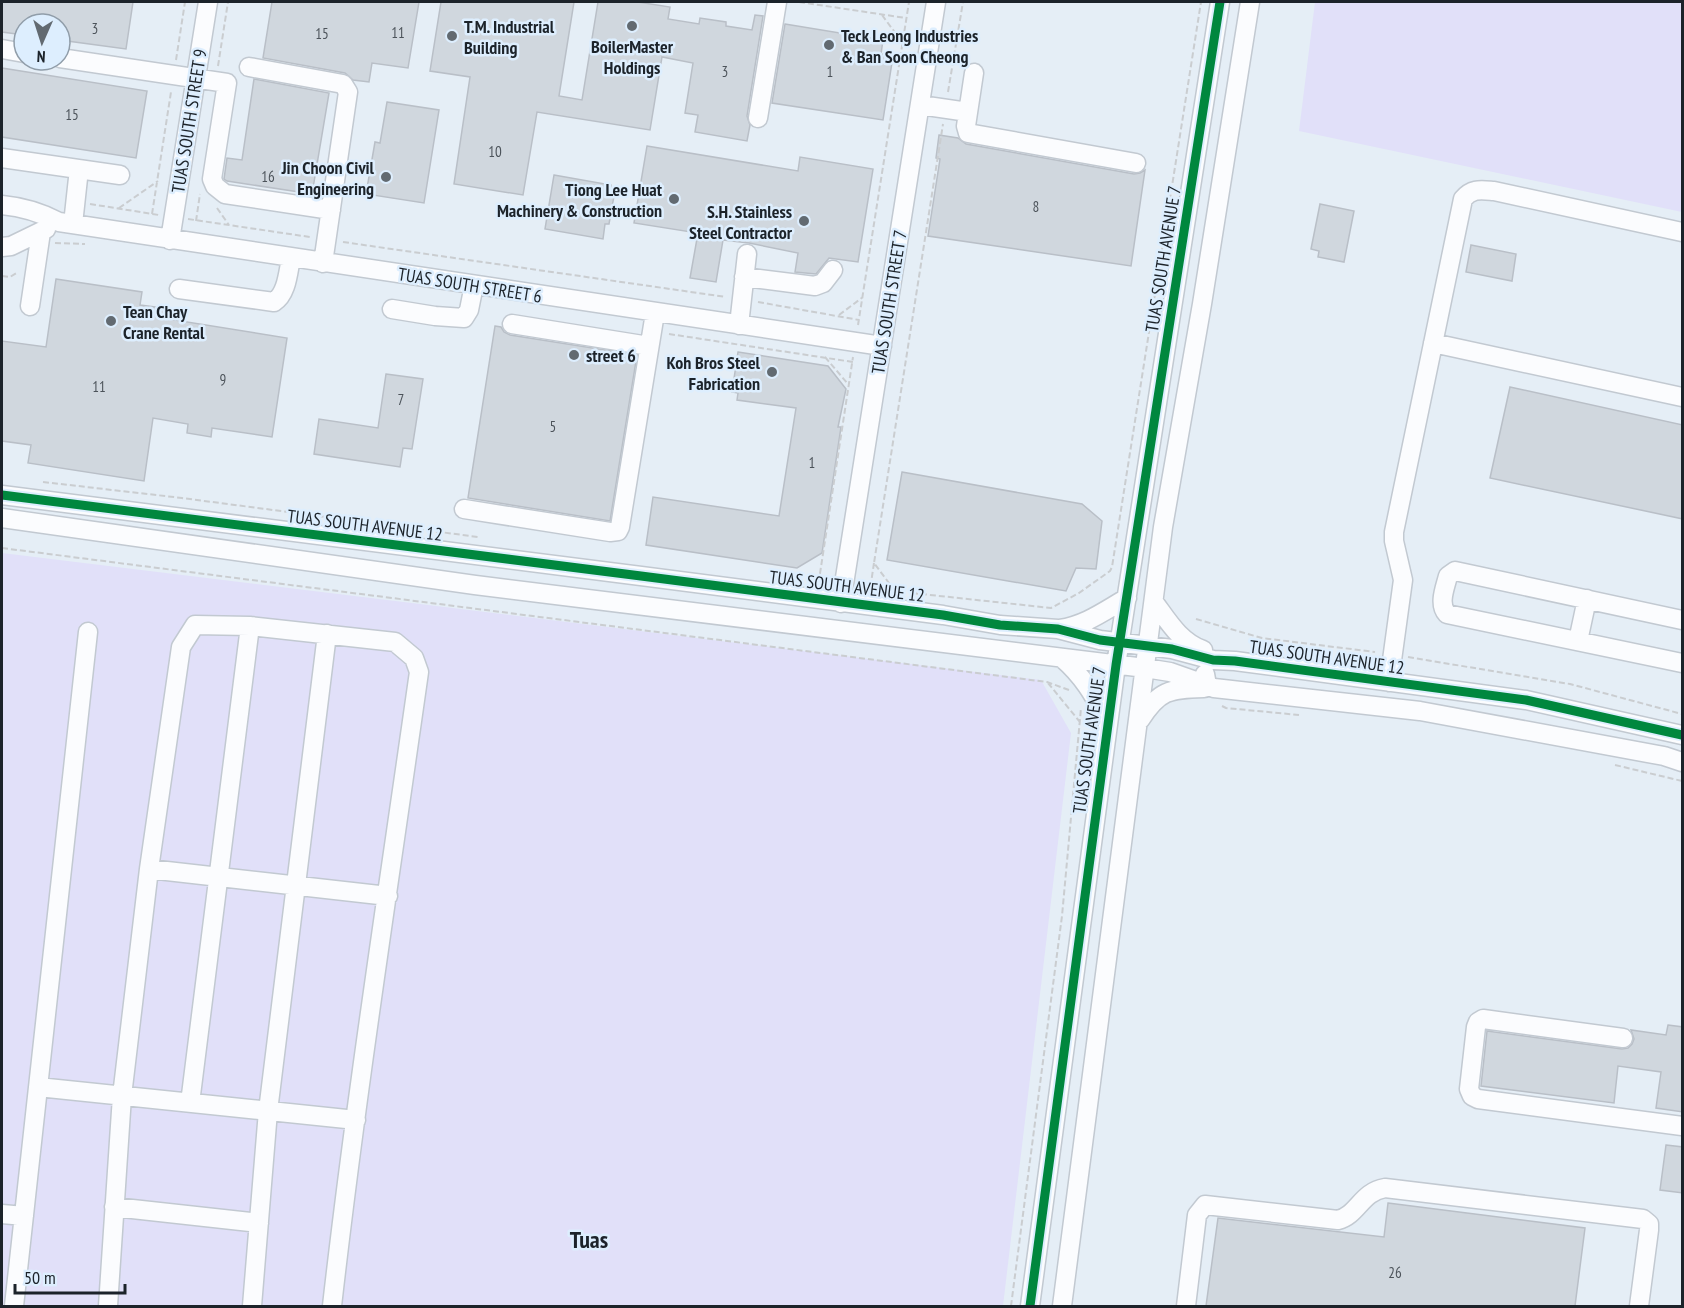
<svg xmlns="http://www.w3.org/2000/svg" width="1684" height="1308" font-family="'PT Sans Narrow',sans-serif">
<style>
.green{fill:#e1e0f9}
.building{fill:#d0d7de;stroke:#b9bfc7;stroke-width:1.5}
.lines{fill:none;stroke-linecap:round;stroke-linejoin:round}
.minor-casing{stroke:#c2c9d1;stroke-width:21}
.path{stroke:#cacdd0;stroke-width:2;stroke-dasharray:6 3;stroke-linecap:butt}
.minor{stroke:#fbfcfe;stroke-width:18}
.cycleway-casing{stroke:#ddeefe;stroke-width:13}
.cycleway{stroke:#00873e;stroke-width:9}
.poi-dot{fill:#626a71;stroke:#ddeefe;stroke-width:2}
.labels{text-anchor:middle;dominant-baseline:central;stroke-width:5;stroke-linejoin:round;paint-order:stroke}
.number-label{font-size:15px;fill:#4c535a}
.poi-label{font-size:18px;font-weight:bold;fill:#1c232a;stroke:#ddeefe;text-anchor:start}
.street-label{font-size:18px;fill:#1c232a;stroke:#ddeefe}
.district-label{font-size:24px;font-weight:bold;fill:#1c232a;stroke:#ddeefe}
</style>
<rect width="100%" height="100%" fill="#e5eef6"/>
<path class="green" d="M1315,2H1682V212L1299,131Z
M2,553L1041,680L1071,733L1003,1306H2Z"/>
<path class="building" d="M2,2H133L126,49L60,40V24H24V35L2,32Z
M272,2H419L408,68L372,63L369,82L353,80L345,73L263,58Z
M441,2H574L559,96L582,100L598,2H638L670,7L668,19L699,24L700,18L726,22V26L752,30L755,15L763,16L747,116L750,125L747,141L695,132L698,115L685,113L693,63L662,57L650,130L537,112L523,195L454,184L470,77L430,71Z
M785,24L883,40L881,54L893,56L883,120L772,103Z
M2,68L147,91L136,158L2,137Z
M254,79L329,93L312,194L227,181L224,179L227,158L242,160Z
M387,102L439,110L424,203L366,194L375,142L380,143Z
M939,135L958,138L966,144L1134,174L1140,173L1145,170L1131,266L928,236L940,159L936,158Z
M647,146L798,171L800,157L873,169L858,262L829,258L816,274L795,272L798,253L749,243L723,240L716,282L690,278L698,233L634,223Z
M554,175L611,185L609,196H614L609,224H605L603,239L545,229Z
M1320,204L1354,211L1344,262L1318,257L1319,251L1311,249Z
M1471,245L1516,254L1512,281L1466,272Z
M56,279L142,292L140,305L170,309L168,319L287,338L272,437L212,428L211,437L187,433L188,424L153,418L144,481L28,463L31,445L2,441V341L46,347Z
M495,326L501,327L504,332L510,335L637,355L610,521L468,498Z
M738,352L828,366L846,389L838,427H841L822,553L797,568L646,545L653,497L779,516L796,408L737,400L738,393L732,392Z
M386,374L423,379L412,449L403,448L400,467L314,454L319,419L378,428Z
M1510,387L1683,425V519L1490,478Z
M902,472L1082,504L1102,521L1096,569L1076,568L1066,591L887,560Z
M1668,1025L1683,1027V1112L1656,1108L1661,1072L1618,1066L1614,1103L1481,1086L1487,1031L1622,1049L1628,1048L1632,1044L1634,1039L1631,1030L1666,1035Z
M1666,1145L1683,1147V1193L1660,1190Z
M1388,1203L1585,1228L1575,1306H1206L1218,1218L1384,1237Z"/>
<g class="lines">
<g class="minor-casing">
<path id="minor" d="M2,49L24,53
M60,58L227,83L212,179L215,186L225,194L331,210
M249,67L343,84L348,92L323,263
M974,73L966,126L968,133L1136,163
M920,105L968,112
M758,118L777,2
M2,158L120,175
M2,205C23,207 40,212 59,222L882,346
M73,224L79,169
M170,240L208,2
M2,247L11,246L46,229
M744,277L815,286L823,283L833,270
M179,289L274,302C287,294 288,272 291,258
M30,306L41,232
M392,309L435,316L464,318L469,310L474,285
M512,324L649,346
M739,325L747,254
M1433,343L1682,397
M2,495L641,576L943,615L1000,625L1058,629L1100,640L1172,649L1213,660L1235,661L1526,700L1682,735
M464,509L610,532L618,531L620,527L655,313
M2,518L475,585L1145,668L1170,672L1207,685
M1154,602C1168,621 1180,642 1203,650
M841,603L936,2
M1682,620L1455,571L1448,576C1445,588 1438,604 1447,614L1682,663
M1060,629C1086,625 1104,611 1127,598
M1578,641L1587,599
M1062,658C1084,677 1094,696 1108,721
M1205,674L1207,685L1214,688L1420,711L1664,756L1682,762
M1389,682L1403,580L1394,541V532L1463,199C1472,188 1481,190 1494,191L1682,232
M1140,720C1159,690 1169,689 1204,688
M149,869L388,896
M1623,1038L1483,1019L1478,1022L1476,1027L1469,1089L1472,1096L1478,1099L1682,1126
M38,1087L356,1120
M190,1103L250,626
M114,1207L259,1223
M2,1214L24,1216
M14,1306L88,632
M108,1306L122,1096L149,869L181,647L195,625L250,626L395,642L414,658L419,672C389,884 356,1095 332,1306
M252,1306L268,1111L327,634
M1030,1306L1116,665L1220,2
M1062,1306L1163,527L1202,304L1250,2
M1186,1306L1197,1215L1205,1205L1338,1220C1358,1215 1361,1192 1385,1188L1643,1219L1649,1224V1230L1639,1306"/>
</g>
<path class="path" d="M799,2L906,18
M882,15L902,42
M176,60L185,2
M218,66L228,2
M948,92L963,2
M90,204L159,215
M119,208L158,181
M217,208L229,225
M152,214L171,92
M188,219L310,237
M196,221L200,194
M343,242L726,297
M55,243L85,244
M2,276L10,277L18,272
M758,302L859,320
M839,315L863,297
M858,325L909,2
M669,334L853,362
M825,357L848,384
M43,482L182,498L478,537
M2,548L1047,682L1069,690
M874,563L871,583L874,589
M817,582L819,580L853,357
M895,591L874,563L943,124
M912,593L1051,608L1079,593L1110,571L1112,567L1201,2
M1196,619L1262,638L1375,652
M1408,657L1570,684L1682,714
M1048,683L1080,722
M1222,706L1226,708L1299,715
M1615,765L1682,781
M1011,1306L1062,916L1081,708"/>
<use href="#minor" class="minor"/>
<g class="cycleway-casing">
<path id="cycleway" d="M2,495L641,576L943,615L1000,625L1058,629L1100,640L1172,649L1213,660L1235,661L1526,700L1682,735
M1030,1306L1116,665L1220,2"/>
</g>
<use href="#cycleway" class="cycleway"/>
</g>
<g class="poi-dot">
<circle cx="632" cy="26" r="6"/>
<circle cx="452" cy="36" r="6"/>
<circle cx="829" cy="45" r="6"/>
<circle cx="386" cy="177" r="6"/>
<circle cx="674" cy="199" r="6"/>
<circle cx="804" cy="221" r="6"/>
<circle cx="111" cy="321" r="6"/>
<circle cx="574" cy="355" r="6"/>
<circle cx="772" cy="372" r="6"/>
</g>
<g class="labels">
<g class="number-label">
<text x="95" y="28">3</text>
<text x="398" y="32">11</text>
<text x="322" y="33">15</text>
<text x="725" y="71">3</text>
<text x="830" y="71">1</text>
<text x="72" y="114">15</text>
<text x="495" y="151">10</text>
<text x="268" y="176">16</text>
<text x="1036" y="206">8</text>
<text x="223" y="379">9</text>
<text x="99" y="386">11</text>
<text x="401" y="399">7</text>
<text x="553" y="426">5</text>
<text x="812" y="462">1</text>
<text x="1395" y="1272">26</text>
</g>
<g class="poi-label">
<text x="464" y="26">T.M. Industrial<tspan x="464" dy="21">Building</tspan></text>
<text x="841" y="35">Teck Leong Industries<tspan x="841" dy="21">&amp; Ban Soon Cheong</tspan></text>
<text x="632" y="46" text-anchor="middle">BoilerMaster<tspan x="632" dy="21">Holdings</tspan></text>
<text x="374" y="167" text-anchor="end">Jin Choon Civil<tspan x="374" dy="21">Engineering</tspan></text>
<text x="662" y="189" text-anchor="end">Tiong Lee Huat<tspan x="662" dy="21">Machinery &amp; Construction</tspan></text>
<text x="792" y="211" text-anchor="end">S.H. Stainless<tspan x="792" dy="21">Steel Contractor</tspan></text>
<text x="123" y="311">Tean Chay<tspan x="123" dy="21">Crane Rental</tspan></text>
<text x="586" y="355">street 6</text>
<text x="760" y="362" text-anchor="end">Koh Bros Steel<tspan x="760" dy="21">Fabrication</tspan></text>
</g>
<g class="street-label">
<text transform="translate(189 121) rotate(-81)">TUAS SOUTH STREET 9</text>
<text transform="translate(1163 259) rotate(-81)">TUAS SOUTH AVENUE 7</text>
<text transform="translate(470 285) rotate(9)">TUAS SOUTH STREET 6</text>
<text transform="translate(889 302) rotate(-81)">TUAS SOUTH STREET 7</text>
<text transform="translate(365 525) rotate(7)">TUAS SOUTH AVENUE 12</text>
<text transform="translate(847 586) rotate(7)">TUAS SOUTH AVENUE 12</text>
<text transform="translate(1327 657) rotate(8)">TUAS SOUTH AVENUE 12</text>
<text transform="translate(1089 740) rotate(-82)">TUAS SOUTH AVENUE 7</text>
</g>
<g class="district-label">
<text x="589" y="1239">Tuas</text>
</g>
</g>
<rect width="1684" height="1308" fill="none" stroke="#1c232a" stroke-width="6"/>
<g transform="translate(42 42) rotate(183)"><circle r="28" fill="#ddeefe" stroke="#909da9" stroke-width="1.5"/>
<path d="M0-4.5L10 22L0 15L-10 22Z" fill="#626a71"/>
<text y="-9" font-size="16" font-weight="bold" text-anchor="middle" fill="#1c232a">N</text>
</g>
<path d="M15 1284v9h110v-9" fill="none" stroke="#1c232a" stroke-width="3"/>
<text x="24" y="1284" font-size="18" fill="#1c232a" stroke="#ddeefe" stroke-width="4.5" paint-order="stroke">50 m</text>
</svg>
